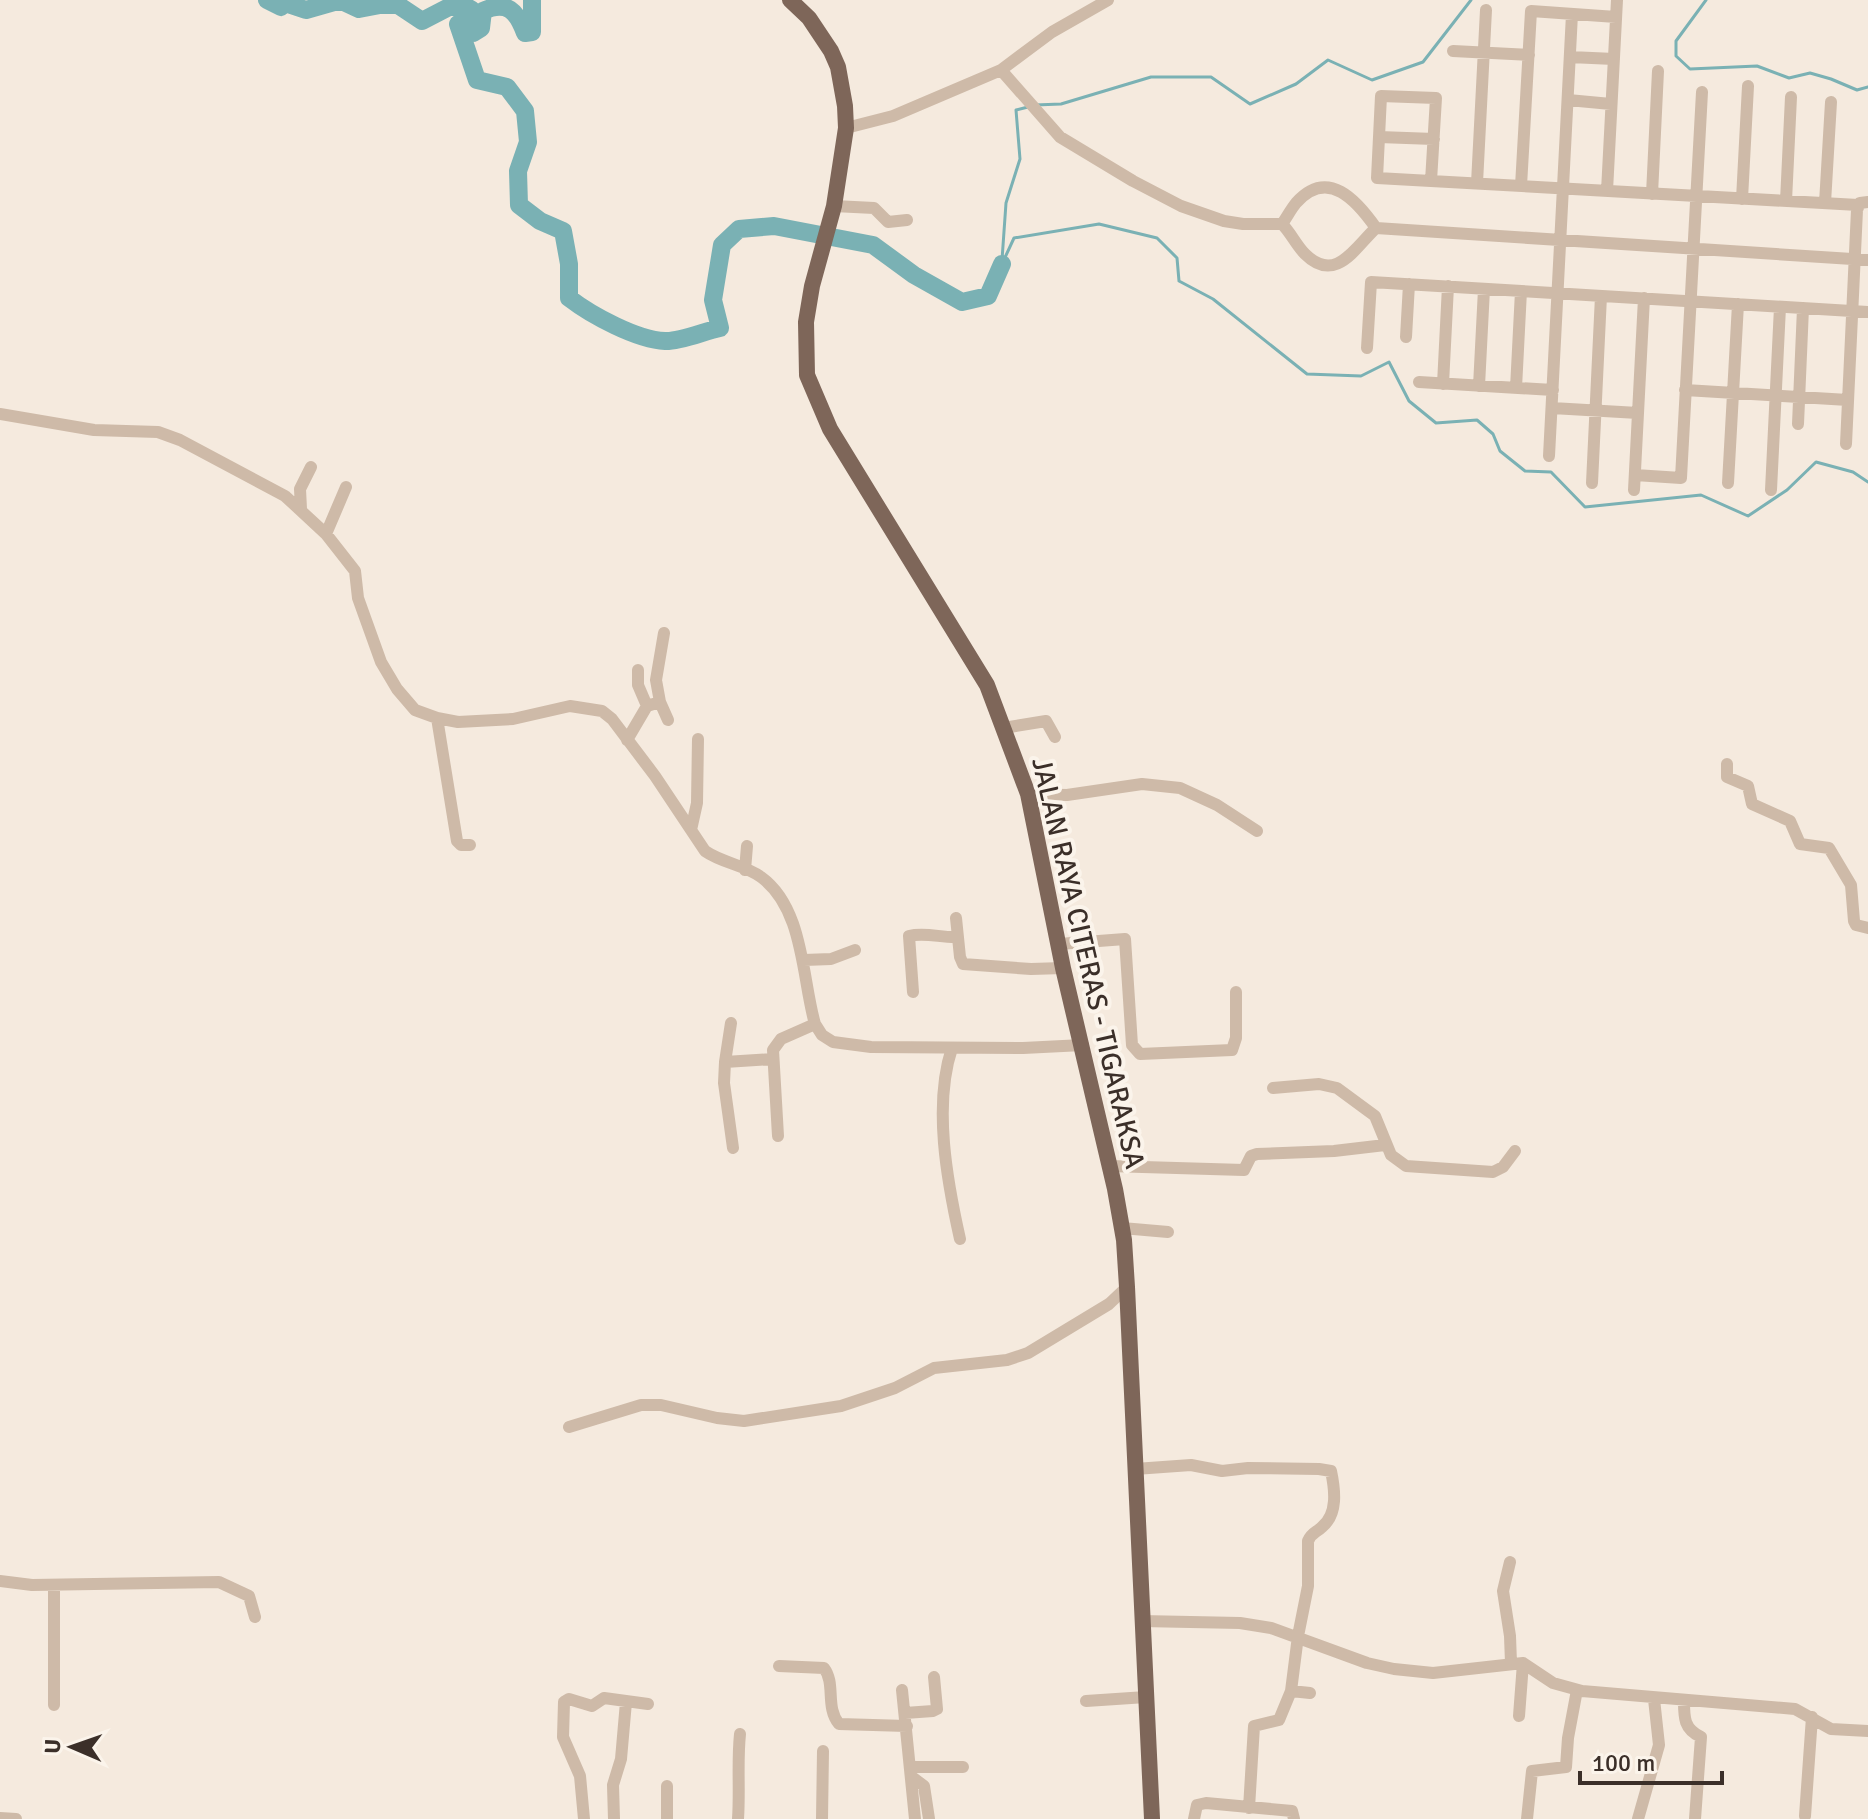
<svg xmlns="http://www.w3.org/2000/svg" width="1868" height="1819" font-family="Signika,sans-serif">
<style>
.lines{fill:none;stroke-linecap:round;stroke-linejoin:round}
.stream{stroke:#7ab1b4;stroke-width:3}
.river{stroke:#7ab1b4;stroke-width:18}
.minor{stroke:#cebaa8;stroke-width:12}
.major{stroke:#7e6659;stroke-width:16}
.labels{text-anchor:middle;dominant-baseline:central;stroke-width:8;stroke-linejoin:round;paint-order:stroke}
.street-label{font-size:28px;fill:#3b2f29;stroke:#fbf4eb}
</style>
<rect width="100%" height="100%" fill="#f5eade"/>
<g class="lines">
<path class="stream" d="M1706,0L1676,41V56L1690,69L1757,66L1789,78L1810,73L1831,79L1857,90L1868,87
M1035,105L1061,104L1151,77H1211L1250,104L1296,84L1328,60L1372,80L1423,62L1471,0
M1002,260L1006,203L1020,159L1016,110L1028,107
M1002,264L1014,238L1099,224L1157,238L1177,258L1179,281L1213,299L1307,374L1361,376L1389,362L1409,401L1436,423L1477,420L1493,434L1500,451L1525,471L1551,472L1585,507L1701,495L1748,516L1787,490L1816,462L1853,472L1868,482"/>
<path class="river" d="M267,0L281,7L285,3L306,10L334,2H344L359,9L380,5H398L422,21L449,7H467L472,10L468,18L458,24L477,80L507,87L525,111L528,142L518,171L519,205L540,221L563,231L569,264V298C591,315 637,340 665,341C679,342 705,331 720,328L713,300L722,245L739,229L774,226L873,245L914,275L962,302L988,296L1002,264
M461,33H473L481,28L483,11C507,0 517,11 525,33L532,32V0"/>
<path class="minor" d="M1453,51L1529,55
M1570,57L1614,59
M1001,70L1060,137L1133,181L1181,206L1224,221L1243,224H1282C1291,233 1296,245 1305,254C1336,285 1356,246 1376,228L1868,260
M1568,100L1611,104
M846,128L893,116L1001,70L1052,32L1108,0
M1379,137L1434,139
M1431,181L1436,98L1381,96L1377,178L1431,181L1858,205
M1477,183L1486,10
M1521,186L1531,11L1616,17
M1607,191L1617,0
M1652,194L1658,71
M1742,199L1748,86
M1786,201L1791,97
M1825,203L1831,102
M834,206L874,208L888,222L907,220
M1282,224C1287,217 1291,209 1296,203C1328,167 1357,201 1376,228
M1406,337L1409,284
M1367,348L1371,282L1868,312
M1419,382L1553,390
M1443,384L1448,286
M1479,386L1484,289
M1516,388L1521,291
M1685,390L1848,400
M1552,408L1638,413
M0,414L94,430L158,432L180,440L285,496L326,534L355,571L358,598L381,662L397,689L415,710L437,718L458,722L513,719L570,706L602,711L612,719L655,776L705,851C722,863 745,865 761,877C804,908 802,979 815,1024L822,1035L833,1042L871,1047L1023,1048L1083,1045
M1798,424L1803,308
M1846,444L1857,210L1860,203L1868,202
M1549,456L1572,14
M1635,475L1681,478L1702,92
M1592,483L1601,296
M1728,483L1738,304
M1634,490L1644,298
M1771,490L1780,307
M301,509L300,489L311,467
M326,534L346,487
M660,702L668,720
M647,706L660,702L656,680L664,633
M437,718L457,841L461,845H470
M1003,728L1046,721L1055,737
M627,740L647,706L638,685V670
M1727,764V777L1748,786L1752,804L1790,821L1800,844L1829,848L1851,885L1854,921L1856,925L1868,928
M1028,794L1067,795L1142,784L1180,788L1217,805L1257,831
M691,830L697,803L698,739
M745,870L747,846
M956,918L960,957L963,964L1031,969L1063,968
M1059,944L1125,939L1132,1045L1140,1054L1232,1050L1236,1038V992
M804,960L831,959L855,950
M913,992L909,936C925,932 942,938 958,937
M952,1048C933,1105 947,1181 960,1239
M725,1062L731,1023
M1273,1088L1319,1084L1337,1088L1375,1116L1391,1155L1406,1166L1493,1172L1503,1167L1515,1151
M778,1136L773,1050L781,1039L815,1024
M733,1148L724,1083L725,1062L772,1059
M1109,1166L1244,1170L1251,1156L1257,1154L1334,1151L1385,1145
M1122,1228L1168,1232
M569,1427L641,1405H661L717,1418L744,1421L841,1406L895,1388L934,1368L1007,1360L1028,1353L1109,1304L1127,1287
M1135,1469L1191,1465L1222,1471L1248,1468L1319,1469L1331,1471C1335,1490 1338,1514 1322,1527C1316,1533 1312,1532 1308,1541V1586L1298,1636L1291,1691L1310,1693
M1510,1562L1503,1591L1510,1636L1511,1663
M0,1581L32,1585L219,1582L249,1596L255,1617
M1141,1621L1240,1623L1271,1628L1367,1663L1394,1669L1433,1673L1523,1663L1553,1683L1582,1691L1795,1709L1831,1729L1868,1731
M779,1666L824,1668C836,1684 825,1707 839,1724L907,1726
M902,1690L915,1819
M1086,1701L1146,1697
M1684,1701C1684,1718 1684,1729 1701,1737L1695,1819
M54,1705V1585
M905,1713L933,1711L937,1709L934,1677
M1519,1716L1523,1663
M911,1767H963
M912,1777L924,1786L929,1819
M1249,1808L1254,1726L1279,1720L1291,1691
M1805,1816L1812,1717
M0,1818L16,1819
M584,1819L580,1776L563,1737L564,1702L569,1699L592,1706L604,1698L648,1704
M614,1819L613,1785L621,1759L626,1702
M667,1819V1786
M738,1819C740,1790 737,1763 740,1734
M822,1819L823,1751
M1194,1819L1197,1805L1206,1803L1292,1811L1294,1819
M1527,1819L1532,1771L1566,1767L1568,1738L1577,1690
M1638,1819L1659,1745L1654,1699"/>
<path class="major" d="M790,0L809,18L831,51L838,67L845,106L846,128L834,206L812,286L806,322L807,375L830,429L987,685L1028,794L1063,968L1115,1189L1124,1240L1127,1287L1152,1819"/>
</g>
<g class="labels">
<g class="street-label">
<text transform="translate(1088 963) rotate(77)">JALAN RAYA CITERAS - TIGARAKSA</text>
</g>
</g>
<g transform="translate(72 1747) rotate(272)" stroke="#fbf4eb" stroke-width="6" paint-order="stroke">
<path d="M0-6L14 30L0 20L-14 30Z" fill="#3b2f29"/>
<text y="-12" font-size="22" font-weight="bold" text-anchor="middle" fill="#3b2f29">U</text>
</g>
<path d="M1580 1771v12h142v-12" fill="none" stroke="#3b2f29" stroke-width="4"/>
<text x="1592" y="1771" font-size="24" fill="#3b2f29" stroke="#fbf4eb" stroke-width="6" paint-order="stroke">100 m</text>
</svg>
